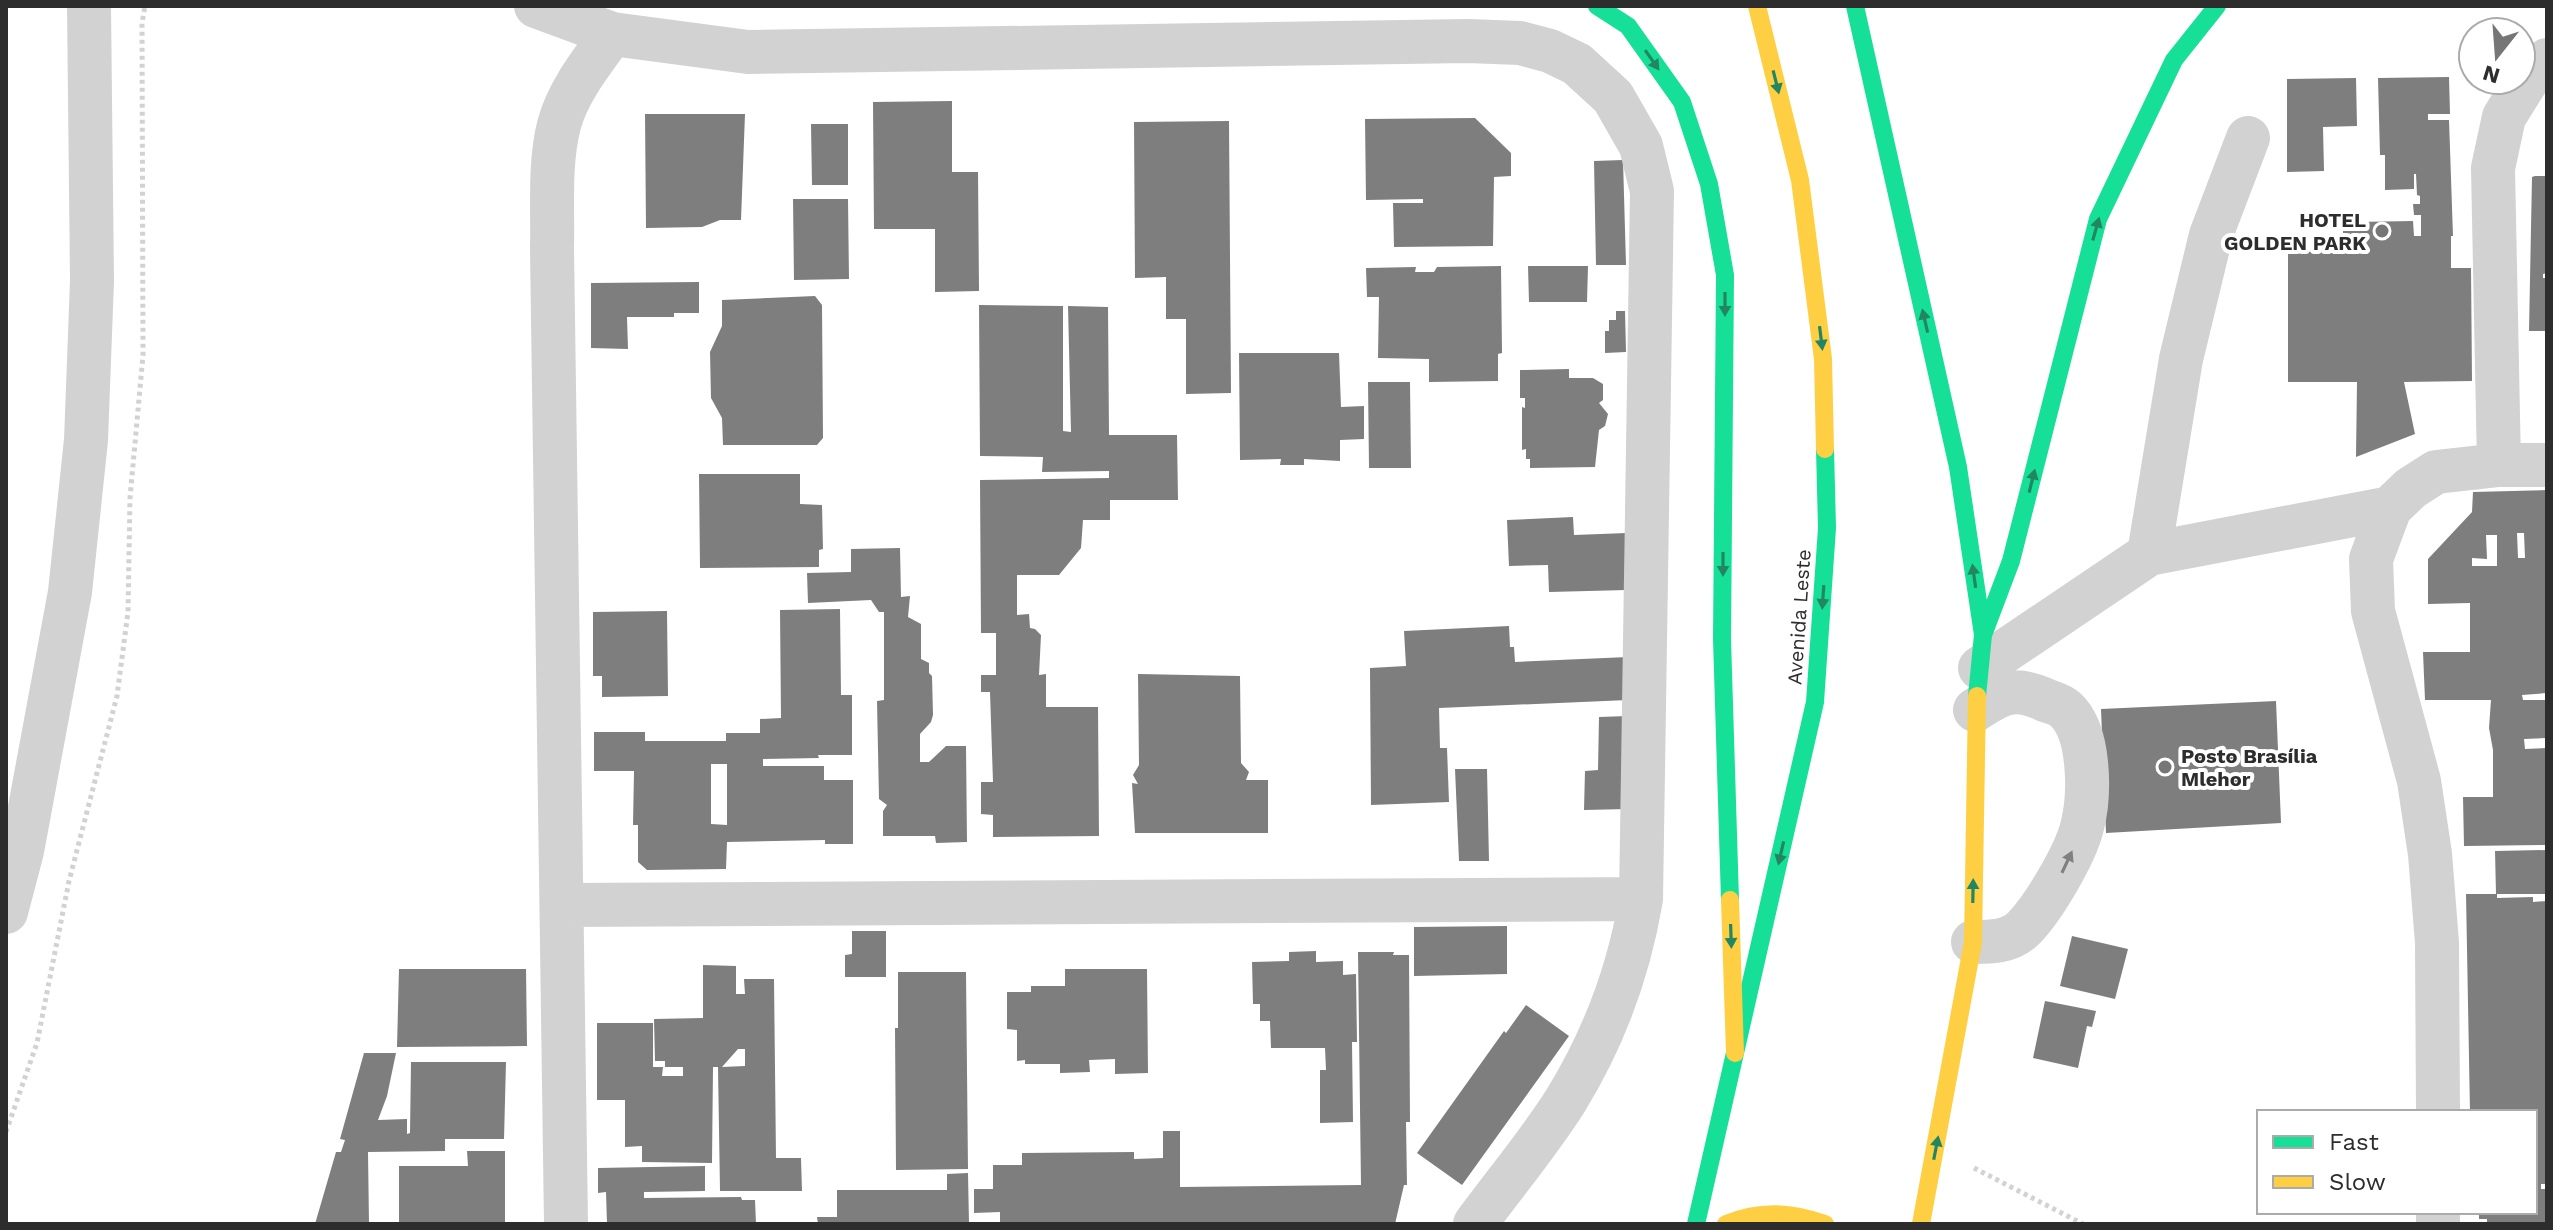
<svg xmlns="http://www.w3.org/2000/svg" width="2553" height="1230" font-family="'Work Sans',sans-serif">
<style>
.building{fill:#7e7e7e;fill-rule:evenodd}
.lines{fill:none;stroke-linecap:round;stroke-linejoin:round}
.path{stroke:#d2d2d2;stroke-width:5;stroke-dasharray:4 4;stroke-linecap:butt}
.street{stroke:#d2d2d2;stroke-width:44}
.fast{stroke:#16e098;stroke-width:18}
.slow{stroke:#ffcf43;stroke-width:18}
.oneway{fill:#228662}
.oneway2{fill:#808080}
.poi-dot{fill:#767676;stroke:#fff;stroke-width:3}
.labels{text-anchor:middle;dominant-baseline:central;stroke-width:8;stroke-linejoin:round;paint-order:stroke}
.poi-label{font-size:20px;font-weight:bold;fill:#2d2d2d;stroke:#fff;text-anchor:end}
.street-label{font-size:20px;fill:#2d2d2d;stroke:#fff}
</style>
<rect width="100%" height="100%" fill="#fff"/>
<path class="building" d="M2449,77L2450,114H2428V120H2449L2453,236H2451V268H2471L2472,381L2404,382L2415,434L2356,457L2357,382H2288V252L2343,251V226H2354V222L2413,221L2414,236H2421V215H2414L2413,204H2420V196L2417,195L2416,174H2414V189L2385,190V155H2380L2378,78Z
M2356,78L2357,126L2323,127L2324,171L2287,172V79Z
M952,101V172H978L979,291L935,292V229H874L873,102Z
M645,114H745L741,220H720L702,227L646,228Z
M1475,118L1511,153V176L1494,177L1493,246L1394,247L1393,203H1423V199L1366,200L1365,119Z
M1229,121L1231,393L1186,394V319H1166V277L1135,278L1134,122Z
M811,124H848V185H812Z
M1623,160L1626,265H1596L1594,161Z
M2535,176H2547V273L2543,274V278H2547V331H2529L2532,177Z
M793,199H848L849,279L794,280Z
M1501,266L1502,353L1498,354V381L1429,382V359L1378,358L1379,297H1367L1366,268L1416,267L1415,272H1434L1437,267Z
M1528,266H1588L1587,302H1529Z
M699,282V313H674V317H627L628,349L591,348V283Z
M815,296L822,305L823,438L817,445H723L722,418L711,398L710,352L722,326V300Z
M979,305L1063,306V431L1071,432L1068,306L1108,307L1109,435H1177L1178,500H1110V520H1083L1081,548L1059,575H1017V615L1029,614L1030,628L1035,629L1041,635L1039,675L1046,674V707H1098L1099,836L993,837V815L981,814V782H993L990,692H981V675H996V633H981L980,480L1109,478V471L1042,472L1043,457L980,456Z
M1616,311H1625L1626,352L1605,353V331H1609V320H1616Z
M1239,353H1339L1341,407L1364,406V439L1340,440V461L1304,459V465H1280L1281,459L1240,460Z
M1569,369V378H1593L1603,384V400L1599,403L1608,414L1605,426L1599,430L1595,467L1530,468V459H1526V449L1522,450V407L1525,408V398H1520V370Z
M1368,382H1410L1411,468H1369Z
M699,474H800V504L822,505L823,549L819,550V567L700,568Z
M2547,490V693L2522,695L2523,700H2547V738L2524,739L2525,749L2547,748V845L2464,846L2463,797H2493V750L2489,728L2491,700H2425L2423,652H2470V603L2428,604V559L2472,512L2473,492ZM2517,533H2524L2525,558H2518ZM2486,535H2497V566H2472V558L2487,559Z
M1573,517L1574,535L1627,533V590L1549,592L1548,565L1509,566L1507,520Z
M900,548L901,597L910,596L908,617L921,624V659L929,663V673L932,676L933,715L931,722L920,734V762H929L946,746H966L967,842L936,843L935,836H883V811L887,805L879,799L877,701L884,700V612H879L871,600L808,603L807,573L851,572V549Z
M840,609L841,695H852V755H818L819,758L763,759V766H824V780H853V844H825V840L727,842L726,869L647,870L638,862V825H633L634,771H594V732H645V741H726V733H760V719L781,718L780,610ZM711,764H727V825L711,824Z
M667,611L668,696L602,697V676H593V612Z
M1509,626L1510,647H1514L1515,662L1628,657V700L1439,708L1440,748H1447L1449,802L1371,805L1370,668L1406,666L1404,631Z
M1138,674L1240,676L1241,763L1249,772L1246,780H1268V833H1135L1132,783L1138,784L1133,775L1139,765Z
M2276,701L2281,823L2106,833L2101,709Z
M1628,716V809L1584,810L1585,771L1598,770L1599,717Z
M1455,769H1487L1489,861H1459Z
M2547,850V894H2496L2495,851Z
M2466,894H2497V898L2533,897V902L2547,901V1184H2541V1189H2547V1224H2487V1219H2479V1212H2535V1112H2470Z
M1507,926V974L1414,976V927Z
M852,931H886V977H845V955L852,954Z
M2072,936L2128,949L2115,999L2060,986Z
M1316,951V962L1343,961V975L1356,974L1357,1042H1352L1353,1122L1320,1123V1070H1326L1325,1048H1271L1270,1021H1260V1004H1253L1252,962L1289,961V952Z
M1358,952H1394L1393,955H1409L1410,1122H1406L1407,1185H1404L1395,1224H1000V1212L974,1213V1189H993V1165H1022V1153L1134,1152V1159L1163,1158V1131H1180V1187L1361,1185Z
M703,965L736,966V994H745L744,979H774L776,1158H801L802,1191H720L718,1067H713L712,1163L642,1162V1146L625,1147V1100H597V1023H653V1067H663L662,1076H683V1067H665V1061H655L654,1019L703,1018ZM738,1049H745V1066L722,1067Z
M399,969H526L527,1046L397,1047Z
M1065,969H1147L1148,1073L1115,1074V1059L1089,1060L1090,1072L1060,1073V1064H1025V1060L1017,1061V1030L1007,1029V992H1031V986H1065Z
M898,972H966L968,1169L896,1170L895,1028H898Z
M2045,1001L2096,1011L2092,1027L2087,1026L2078,1068L2033,1058Z
M1526,1005L1569,1036L1462,1185L1417,1153L1504,1031L1506,1033Z
M364,1053H396L387,1096L378,1120L407,1119V1134L410,1133L411,1062H506L504,1139H445V1151L368,1152L369,1224H315L336,1152H341L345,1140L340,1139Z
M467,1151H505V1224H399V1166H468Z
M705,1166V1191L644,1192V1198L741,1197L742,1200H755L756,1224H607L606,1192L598,1193V1168Z
M968,1173L969,1224H818L817,1217H837V1190H947V1174Z"/>
<g class="lines">
<path class="path" d="M6,1132L37,1043L69,881L117,696L128,612L130,498L143,355L142,23L145,6
M1974,1168L2083,1224"/>
<path class="street" d="M536,6L612,34L748,52L1468,41L1520,43L1550,51L1577,64L1613,97L1641,146L1652,191L1641,899C1629,971 1604,1038 1566,1100C1539,1143 1505,1183 1475,1224
M2499,465H2547
M2149,554L2181,359L2211,235L2248,138
M1980,668L2149,554L2390,508
M562,905L1641,899
M6,912L22,851L70,592L86,440L92,281L89,6
M1973,942C1991,942 2010,942 2024,928C2044,907 2075,855 2082,827C2090,796 2091,732 2065,709C2060,704 2049,702 2043,699C2013,686 2001,693 1975,710
M2438,1112L2437,943L2430,854L2419,781L2373,611L2371,559L2390,508L2411,488L2436,472L2499,465L2493,168L2504,117L2534,69L2547,60
M2438,1212V1224
M566,1224L552,248C553,208 549,164 559,125C568,91 592,62 612,34"/>
<path class="fast" d="M1597,6L1628,26L1682,102L1709,184L1725,275L1722,639L1730,900
M1855,6L1958,467L1983,635L1977,696
M1983,635L2011,561L2098,219L2174,60L2217,6
M1696,1224L1815,702L1827,528L1825,449"/>
<path class="slow" d="M1757,6L1800,180L1823,359L1825,449
M1730,900L1735,1053
M1726,1224C1761,1210 1790,1212 1825,1224
M1921,1224L1973,942L1977,696"/>
</g>
<defs><path id="oneway-solid" d="M-6-.8H1V-3.2L6.5 0L1 3.2V.8H-6Z" transform="scale(2)"/></defs>
<g class="oneway">
<use href="#oneway-solid" transform="translate(1652 60) rotate(55)"/>
<use href="#oneway-solid" transform="translate(1776 82) rotate(76)"/>
<use href="#oneway-solid" transform="translate(2096 229) rotate(-74)"/>
<use href="#oneway-solid" transform="translate(1725 304) rotate(90)"/>
<use href="#oneway-solid" transform="translate(1925 321) rotate(-103)"/>
<use href="#oneway-solid" transform="translate(1821 338) rotate(83)"/>
<use href="#oneway-solid" transform="translate(2032 481) rotate(-76)"/>
<use href="#oneway-solid" transform="translate(1723 564) rotate(90)"/>
<use href="#oneway-solid" transform="translate(1974 576) rotate(-98)"/>
<use href="#oneway-solid" transform="translate(1823 597) rotate(94)"/>
<use href="#oneway-solid" transform="translate(1781 853) rotate(103)"/>
<use href="#oneway-solid" transform="translate(1973 891) rotate(-89)"/>
<use href="#oneway-solid" transform="translate(1731 936) rotate(88)"/>
<use href="#oneway-solid" transform="translate(1936 1148) rotate(-79)"/>
</g>
<use class="oneway2" href="#oneway-solid" transform="translate(2067 862) rotate(-65)"/>
<g class="poi-dot">
<circle cx="2382" cy="231" r="8"/>
<circle cx="2165" cy="767" r="8"/>
</g>
<g class="labels">
<g class="poi-label">
<text x="2366" y="220">HOTEL<tspan x="2366" dy="23">GOLDEN PARK</tspan></text>
<text x="2181" y="756" text-anchor="start">Posto Brasília<tspan x="2181" dy="23">Mlehor</tspan></text>
</g>
<g class="street-label">
<text transform="translate(1799 617) rotate(-86)">Avenida Leste</text>
</g>
</g>
<rect width="2553" height="1230" fill="none" stroke="#2d2d2d" stroke-width="16"/>
<rect x="2257" y="1110" width="280" height="104" fill="#ffffff" stroke="#ababab" stroke-width="2"/>
<rect x="2273" y="1136" width="40" height="12" fill="#16e098" stroke="#ababab" stroke-width="2"/>
<text x="2329" y="1150" font-size="24" fill="#2d2d2d">Fast</text>
<rect x="2273" y="1176" width="40" height="12" fill="#ffcf43" stroke="#ababab" stroke-width="2"/>
<text x="2329" y="1190" font-size="24" fill="#2d2d2d">Slow</text>
<g transform="translate(2497 56) rotate(197)"><circle r="38" fill="#ffffff" stroke="#ababab" stroke-width="2"/>
<path d="M0-6L14 30L0 20L-14 30Z" fill="#767676"/>
<text y="-12" font-size="22" font-weight="bold" text-anchor="middle" fill="#2d2d2d">N</text>
</g>
</svg>
